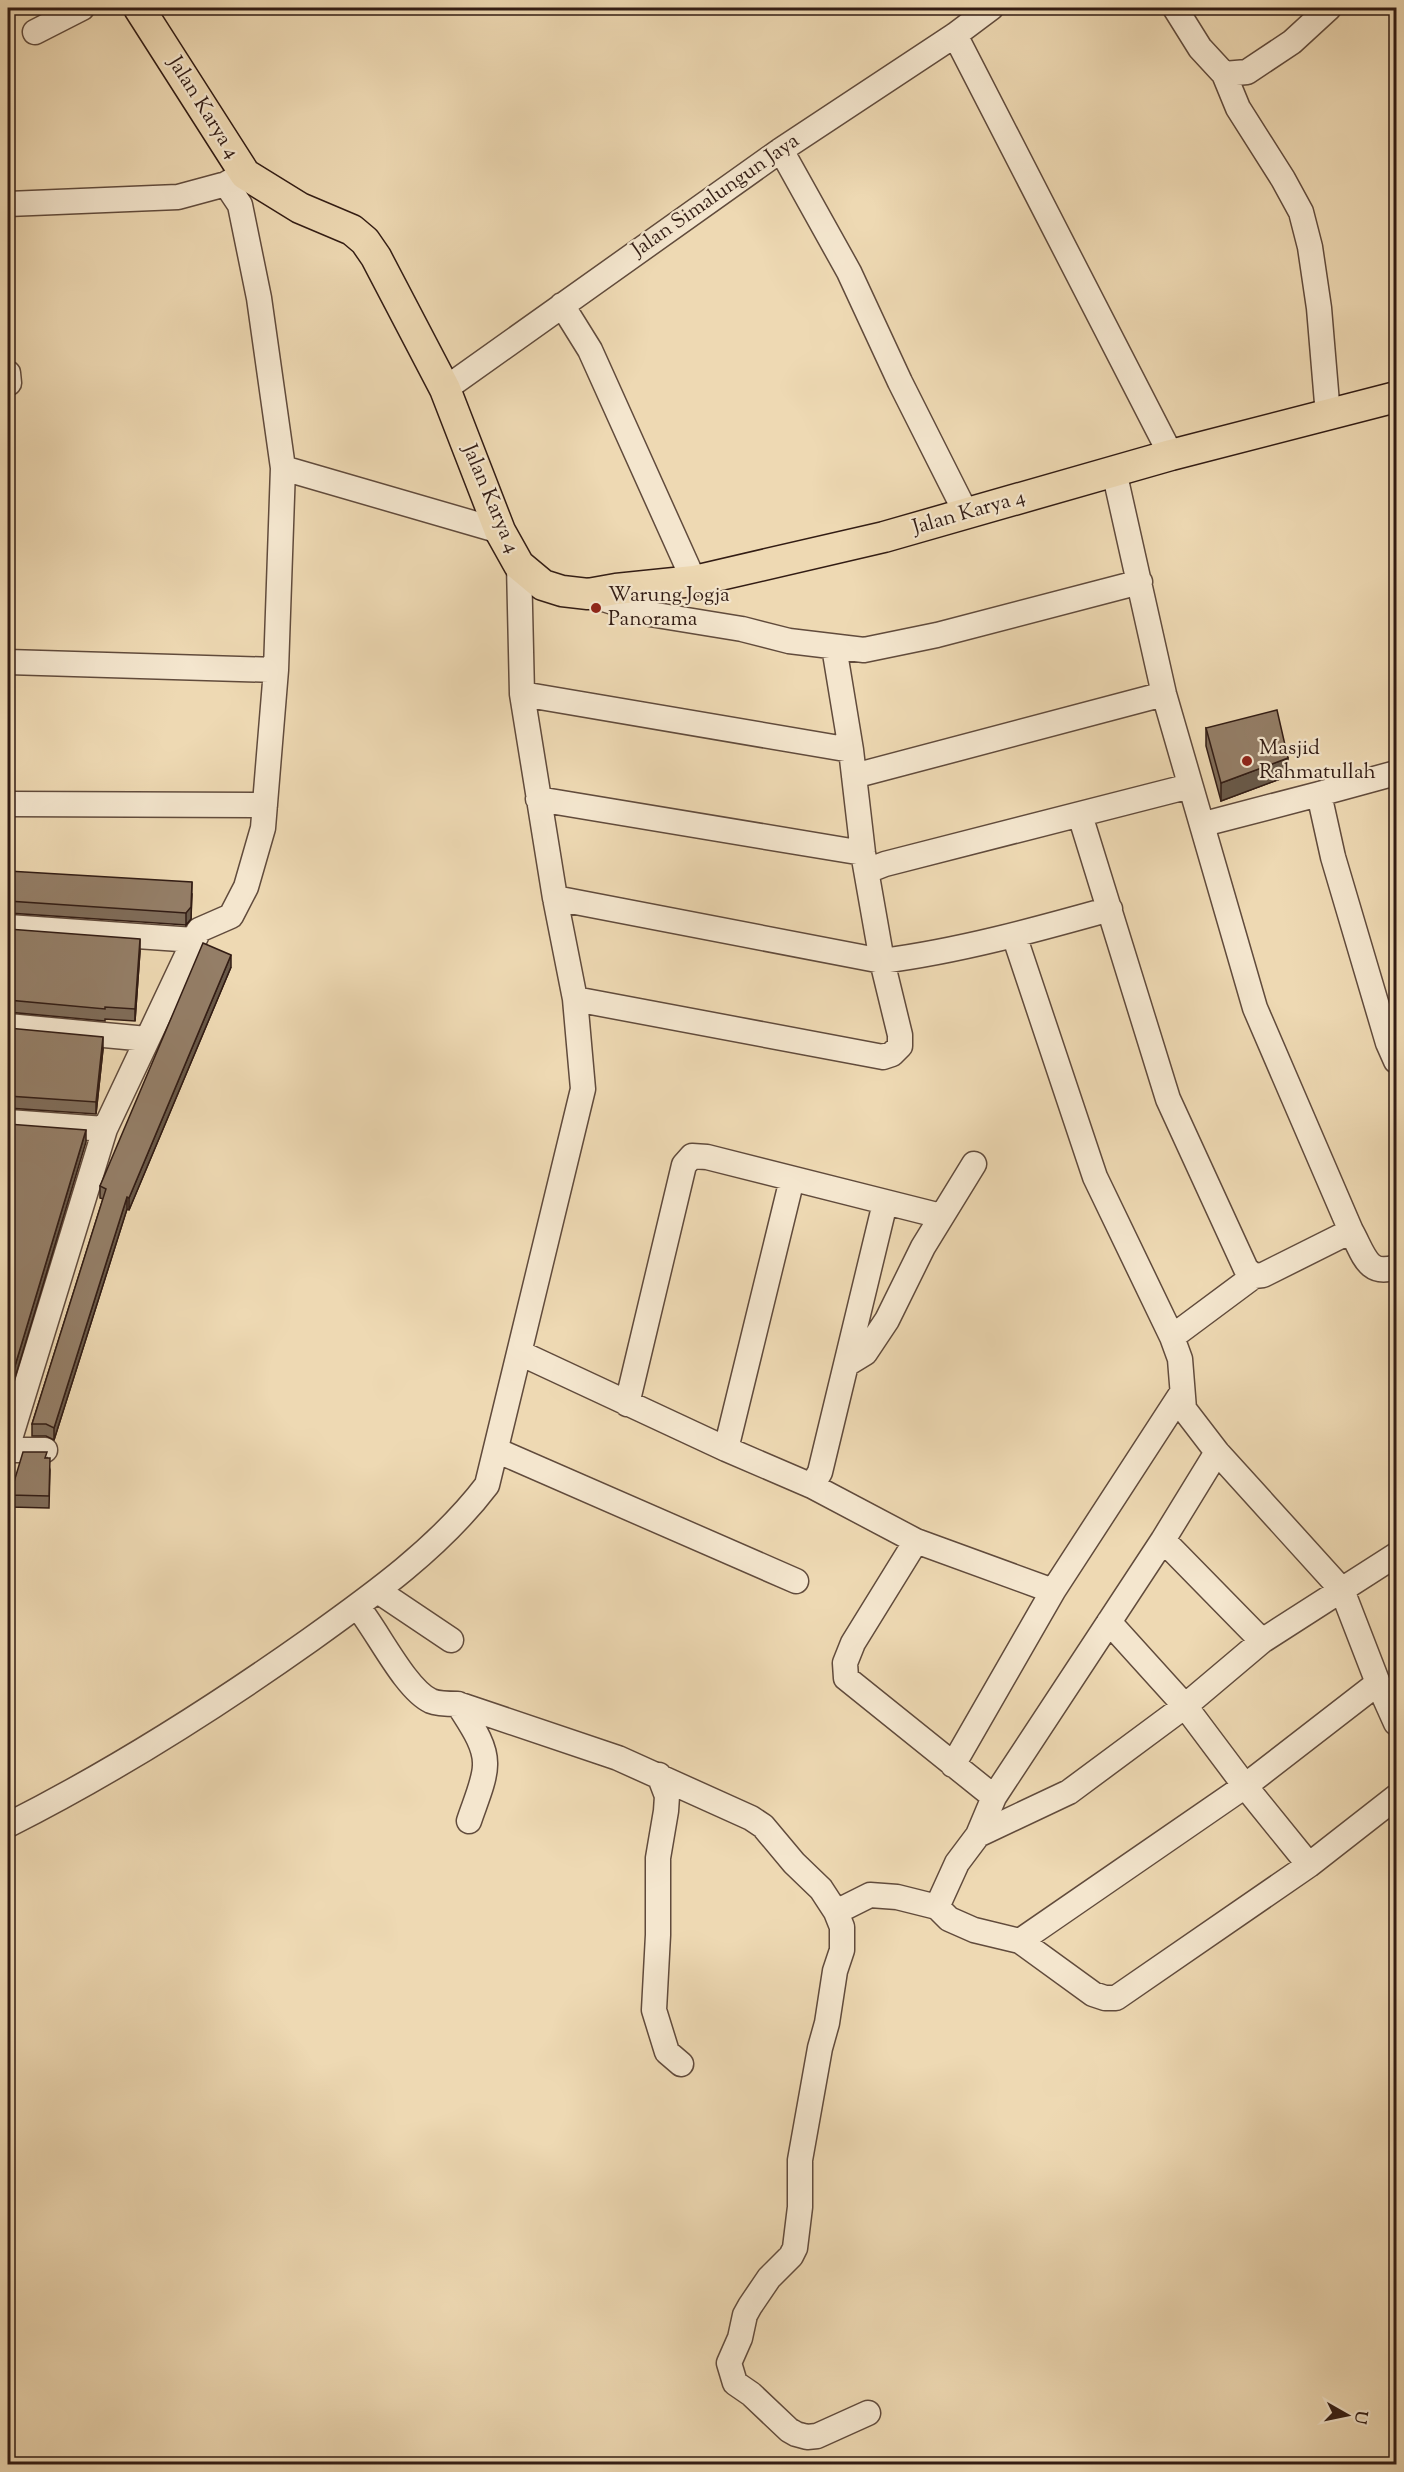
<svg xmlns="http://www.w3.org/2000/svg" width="1404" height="2472" font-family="'Sorts Mill Goudy',serif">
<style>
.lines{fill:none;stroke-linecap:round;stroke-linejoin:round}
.minor-casing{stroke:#614b3c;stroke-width:27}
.major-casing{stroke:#321c14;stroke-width:33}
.minor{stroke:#f4e6ce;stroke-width:24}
.major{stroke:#eed9b3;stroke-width:30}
.wall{fill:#7f6c59;stroke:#321c14;stroke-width:1.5}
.shaded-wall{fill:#685848;stroke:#321c14;stroke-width:1.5}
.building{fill:#947e67;stroke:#321c14;stroke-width:1.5}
.poi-dot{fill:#8f2418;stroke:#f4e6ce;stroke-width:2}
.labels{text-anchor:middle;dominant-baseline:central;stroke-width:4.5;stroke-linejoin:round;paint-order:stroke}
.street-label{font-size:21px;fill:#321c14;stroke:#f4e6ce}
.poi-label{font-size:21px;fill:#321c14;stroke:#f4e6ce;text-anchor:start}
</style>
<rect width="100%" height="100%" fill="#eed9b3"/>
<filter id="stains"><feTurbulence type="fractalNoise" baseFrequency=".00333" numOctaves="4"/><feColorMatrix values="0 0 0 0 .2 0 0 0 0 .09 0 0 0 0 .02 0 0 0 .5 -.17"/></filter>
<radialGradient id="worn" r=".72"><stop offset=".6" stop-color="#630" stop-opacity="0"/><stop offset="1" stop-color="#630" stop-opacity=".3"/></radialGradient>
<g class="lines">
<g class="minor-casing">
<path id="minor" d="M1175,8L1200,48L1224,74L1247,72L1292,42L1329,8
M35,32L82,8
M955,35L1171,455
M1224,74L1238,108L1283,179L1301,212L1310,247L1319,308L1328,415
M781,150L849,272L900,382L967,515
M8,204L178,197L226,184L240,176
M562,305L590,350L694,581
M8,373L9,383
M445,389L781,150L955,35L991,8
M283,468L500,531
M1114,471L1164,694L1255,1008L1351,1231C1364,1254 1367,1277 1396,1267
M588,594L650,614L742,629L789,641L864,650L937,635L1140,582
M8,662L276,670
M522,694L851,750
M1396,773L1319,794L1333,857L1388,1043L1396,1061
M854,776L1164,694
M538,799L863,853
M8,804L265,805
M1080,815L1168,1099L1246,1269L1254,1276L1263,1275L1351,1231
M1204,824L1319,794
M867,871L885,864L1190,786
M555,898L882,961C959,951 1035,930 1110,909
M8,927L194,940
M1014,935L1095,1177L1172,1337L1254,1276
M575,999L883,1057L892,1054L900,1046V1035L882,961L863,853L851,750L834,647
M8,1026L147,1039
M8,1122L105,1129
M520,1353L726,1449L812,1486L820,1472L885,1203
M847,1364L865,1353L887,1320L923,1247L974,1164
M627,1404L684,1165L692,1156L707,1157L941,1216
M8,1445L105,1129L199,930L231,916L246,887L263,828L276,670L283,468L259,298L240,205L226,184
M726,1449L792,1179
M8,1450H45
M496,1450L796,1581
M1217,1452L1163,1540L994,1797L978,1835L957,1863L937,1907L949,1919L974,1930L1020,1941L1093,1994L1105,1998H1116L1309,1865L1396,1797
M812,1486L916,1541L1053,1591
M1163,1540L1262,1641
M916,1541L853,1643L845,1663L846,1678L994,1797
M378,1591L451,1640
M357,1606C377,1630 405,1689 431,1701C438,1704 450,1704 458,1704C469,1722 486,1744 485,1765C485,1781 474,1805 469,1821
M1109,1622L1185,1706L1245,1786L1378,1683L1342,1590L1217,1452L1184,1409L1180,1359L1172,1337
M1378,1683L1396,1723
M458,1704L618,1758L751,1818L763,1826L794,1863L821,1889L836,1912L842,1927V1950L835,1971L827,2023L820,2048L800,2160V2207L795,2248L791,2256L769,2278L750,2306L745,2315L740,2338L729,2363L735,2383L751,2394L789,2430L796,2434L807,2437L817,2436L868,2413
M953,1765L1053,1591L1181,1394
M659,1775L667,1796L666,1811L658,1858V1935L654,2010L667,2052L681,2064
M8,1825C113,1772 214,1708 310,1640C373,1595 440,1547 487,1485L583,1089L575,999L555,898L522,694L519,565
M978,1835L1069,1792L1185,1706L1262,1641L1396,1555
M836,1912L870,1895L897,1897L937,1907
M1020,1941L1245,1786L1309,1865"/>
</g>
<g class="major-casing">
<path id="major" d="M139,8L245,174L300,208L352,230L365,241L376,257L445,389L500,531L519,565L543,585L562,591L588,594L616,589L694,581L884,537L1171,455L1396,397"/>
</g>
<use href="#minor" class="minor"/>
<use href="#major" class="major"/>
</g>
<path class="wall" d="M1206,728L1288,776L1221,801L1206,746Z
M8,871L192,894L191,919L186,925L9,913Z
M8,929L140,951L135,1021L105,1019V1021L8,1012Z
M231,967L129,1210L127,1209L54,1440L46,1436H32V1424L103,1199L100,1198V1186Z
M8,1028L103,1049L96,1114L8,1108Z
M47,1458L50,1470L49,1508L10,1507V1495Z"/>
<path class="shaded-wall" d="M1288,758V776L1221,801V783Z
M192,882L191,919L186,925V913Z
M8,901H9V913H8Z
M140,939V951L135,1021V1009Z
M231,955V967L129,1210V1198Z
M103,1037V1049L96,1114V1102Z
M8,1096H9V1108H8Z
M86,1130V1142L8,1401V1389Z
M127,1197V1209L54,1440V1428Z"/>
<path class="building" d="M1277,710L1288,758L1221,783L1206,728Z
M8,871L192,882L191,907L186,913L8,901Z
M8,929L140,939L135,1009L105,1007V1009L8,1000Z
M203,943L231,955L129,1198L127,1197L54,1428L46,1424H32L106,1189L100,1186Z
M8,1028L103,1037L96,1102L8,1096Z
M8,1124L86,1130L8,1389Z
M23,1452H47L45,1458H50L49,1496L10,1495Z"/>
<g class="poi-dot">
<circle cx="596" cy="608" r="6"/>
<circle cx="1247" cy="761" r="6"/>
</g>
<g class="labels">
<g class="street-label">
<text transform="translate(203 108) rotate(58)">Jalan Karya 4</text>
<text transform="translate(716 196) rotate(-35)">Jalan Simalungun Jaya</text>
<text transform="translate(490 499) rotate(67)">Jalan Karya 4</text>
<text transform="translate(969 513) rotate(-16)">Jalan Karya 4</text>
</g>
<g class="poi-label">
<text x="608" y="596">Warung Jogja<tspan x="608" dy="24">Panorama</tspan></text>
<text x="1259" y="749">Masjid<tspan x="1259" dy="24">Rahmatullah</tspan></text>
</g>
</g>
<rect width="1404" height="2472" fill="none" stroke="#eed9b3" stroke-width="30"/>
<rect x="9" y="9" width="1386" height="2454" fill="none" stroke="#321c14" stroke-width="3"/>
<rect x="15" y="15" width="1374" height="2442" fill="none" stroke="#321c14" stroke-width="1.5"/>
<g transform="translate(1347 2415) rotate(99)" stroke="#f4e6ce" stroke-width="4.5" paint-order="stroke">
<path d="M0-4.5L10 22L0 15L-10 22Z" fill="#321c14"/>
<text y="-9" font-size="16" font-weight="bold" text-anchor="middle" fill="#321c14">U</text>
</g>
<rect width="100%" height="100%" filter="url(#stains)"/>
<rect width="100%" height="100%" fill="url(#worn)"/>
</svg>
